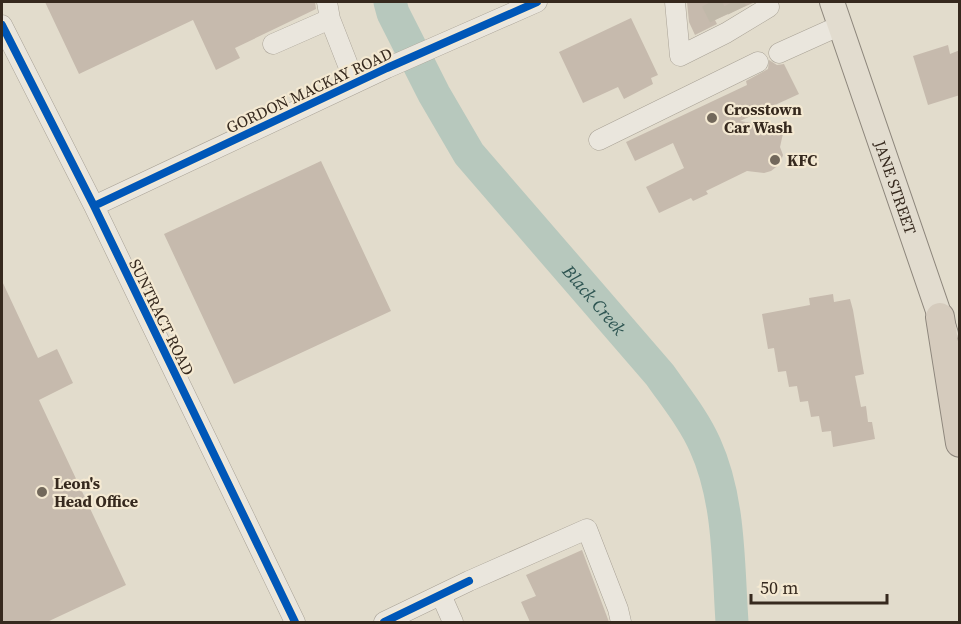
<svg xmlns="http://www.w3.org/2000/svg" width="961" height="624" font-family="'Source Serif 4',serif">
<style>
.lines{fill:none;stroke-linecap:round;stroke-linejoin:round}
.river{stroke:#b7c8bd;stroke-width:33}
.building{fill:#c6baad}
.minor-tunnel{stroke:#c0b8a9;stroke-width:20;stroke-dasharray:20 10;stroke-linecap:butt}
.minor-casing{stroke:#a8a195;stroke-width:21}
.major-casing{stroke:#8d867c;stroke-width:26}
.highway-casing{stroke:#8d867c;stroke-width:30}
.minor{stroke:#eae6dd;stroke-width:20}
.major{stroke:#e2dccf;stroke-width:24}
.highway{stroke:#d5cbbd;stroke-width:28}
.cycleway-casing{stroke:#f4e9d2;stroke-width:11}
.cycleway{stroke:#0057b8;stroke-width:8}
.poi-dot{fill:#72685b;stroke:#f4e9d2;stroke-width:2}
.labels{text-anchor:middle;dominant-baseline:central;stroke-width:4.5;stroke-linejoin:round;paint-order:stroke}
.street-label{font-size:16px;fill:#36291e;stroke:#f4e9d2}
.poi-label{font-size:16px;font-weight:bold;fill:#36291e;stroke:#f4e9d2;text-anchor:start}
.water-label{font-size:18px;font-style:italic;fill:#2e5552;stroke:#f4e9d2}
</style>
<rect width="100%" height="100%" fill="#e2dccc"/>
<g class="lines">
<path class="river" id="s1" d="M390,2L393,13L434,94L469,154L660,375C676,398 694,420 705,445C730,500 728,564 732,622"/>
</g>
<path class="building" d="M45,2H315L316,9L235,48L240,58L216,70L193,20L79,74Z
M687,2H755L715,20L717,24L695,35L689,22Z
M631,18L658,75L651,78L653,84L624,99L618,87L583,103L559,52Z
M948,45L950,54L960,50V95L928,105L913,56Z
M769,60L777,65L784,64L799,94L740,121L784,129L780,147L783,155L780,164L771,171L764,173L747,171L706,191L708,194L693,201L691,198L659,213L646,187L684,168L673,143L635,161L626,142L747,85L746,81L768,69Z
M321,161L391,311L234,384L164,234Z
M2,281L38,358L57,349L73,383L39,400L126,585L47,622H2Z
M833,294L834,302L850,299L853,310L864,374L855,376L861,407L866,406L868,422H872L875,439L833,447L831,431L822,432L819,416L811,417L808,401L800,402L797,386L789,387L786,371L778,372L774,348L768,349L762,314L810,305L809,298Z
M582,550L609,622H530L521,602L536,596L526,575Z"/>
<g class="lines">
<path class="minor-tunnel" d="M711,2L719,18
M733,2L737,10"/>
<g class="minor-casing">
<path id="minor" d="M327,2L330,19L355,83
M675,2L680,56L726,33L769,7L767,2
M2,25L94,206L295,622
M273,44L330,19
M779,53L839,26
M599,140L758,62
M94,206L387,68L537,2
M441,595L453,622
M384,622L469,581L587,529L618,609L621,622"/>
</g>
<g class="major-casing">
<g id="major">
<path id="s2" d="M832,2L946,334"/>
</g>
</g>
<g class="highway-casing">
<path id="highway" d="M940,317L960,443"/>
</g>
<use href="#minor" class="minor"/>
<use href="#major" class="major"/>
<use href="#highway" class="highway"/>
<g class="cycleway-casing">
<path id="cycleway" d="M2,25L94,206L295,622
M94,206L387,68L537,2
M384,622L469,581"/>
</g>
<use href="#cycleway" class="cycleway"/>
</g>
<g class="poi-dot">
<circle cx="712" cy="118" r="6"/>
<circle cx="775" cy="160" r="6"/>
<circle cx="42" cy="492" r="6"/>
</g>
<g class="labels">
<g class="street-label">
<text transform="translate(309 90) rotate(-25)">GORDON MACKAY ROAD</text>
<text stroke="none"><textPath href="#s2" startOffset="196">JANE STREET</textPath></text>
<text transform="translate(162 317) rotate(64)">SUNTRACT ROAD</text>
</g>
<g class="poi-label">
<text x="724" y="109">Crosstown<tspan x="724" dy="18">Car Wash</tspan></text>
<text x="787" y="160">KFC</text>
<text x="54" y="483">Leon's<tspan x="54" dy="18">Head Office</tspan></text>
</g>
<g class="water-label">
<text stroke="none"><textPath href="#s1" startOffset="364">Black Creek</textPath></text>
</g>
</g>
<rect width="961" height="624" fill="none" stroke="#36291e" stroke-width="6"/>
<path d="M751 594v9h136v-9" fill="none" stroke="#36291e" stroke-width="3"/>
<text x="760" y="594" font-size="18" fill="#36291e" stroke="#f4e9d2" stroke-width="4.5" paint-order="stroke">50 m</text>
</svg>
